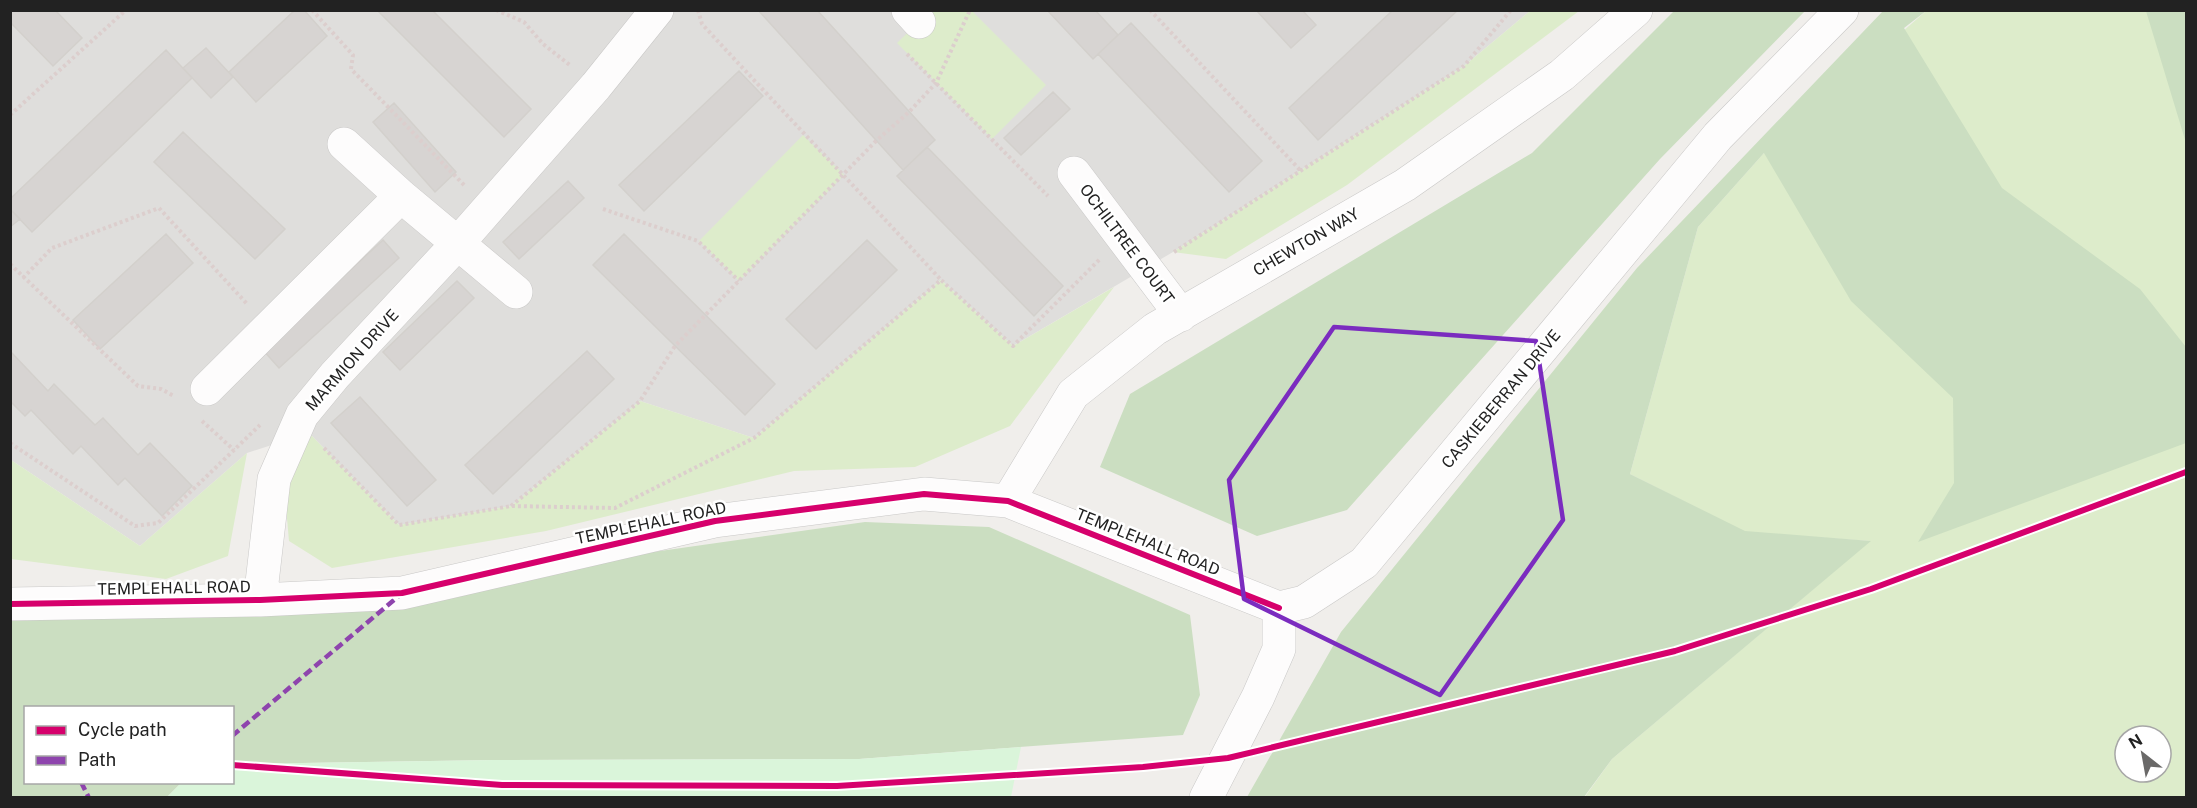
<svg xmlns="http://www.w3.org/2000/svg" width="2197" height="808" font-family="'Public Sans',sans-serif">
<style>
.residential{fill:#dfdedc}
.grass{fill:#ddeccb;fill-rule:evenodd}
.forest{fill:#cbdec1}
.park{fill:#daf5da}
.building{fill:#d7d4d2;stroke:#d3d0cc;stroke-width:1.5}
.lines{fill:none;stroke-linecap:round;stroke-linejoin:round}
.minor-casing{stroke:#c9c8c7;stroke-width:34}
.path{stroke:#dccecd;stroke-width:4;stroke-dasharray:3 3;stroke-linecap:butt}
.minor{stroke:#fdfcfc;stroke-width:33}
.quiet{stroke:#8e44ad;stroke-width:4.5;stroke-dasharray:9 4.5;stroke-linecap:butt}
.cycleway-casing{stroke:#fff;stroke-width:10}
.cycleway{stroke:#d6006c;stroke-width:6}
.marked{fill:none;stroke:#7b2cbf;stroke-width:4.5;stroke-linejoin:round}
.labels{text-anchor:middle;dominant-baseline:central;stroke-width:5;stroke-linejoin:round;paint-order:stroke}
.street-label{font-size:16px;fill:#222;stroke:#fff}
</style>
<rect width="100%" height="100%" fill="#f0eeeb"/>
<path class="residential" d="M10,11H1530L1464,66L1173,252L1013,346L941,280L754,438L640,401L511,506L399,525L309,433L247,453L140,546L11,460Z"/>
<path class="grass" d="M930,11H972L1046,85L992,139L897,43Z
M1530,11H1579L1347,185L1226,259L1173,252L1464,66Z
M1926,11H2186V797L1584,798L1612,759L1870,541L1745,532L1630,474L1698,227L1764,153ZM2125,736H2161V772H2125Z
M803,135L844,175L739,281L699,241Z
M941,280L1013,346L1114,287L1010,426L915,467L794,471L546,531L332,568L289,541L284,484L309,433L399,525L511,506L640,401L754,438Z
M247,453L228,556L166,579L11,559V460L140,546Z"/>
<path class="forest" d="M1675,10L1805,11L1660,159L1347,510L1257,536L1100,467L1130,394L1532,153Z
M1883,11H1926L1904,28L2002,188L2140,289L2186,347V443L1918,542L1954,483L1953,398L1851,301L1764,153L1698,227L1630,474L1745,531L1871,541L1612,759L1584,797H1247L1341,632L1637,268Z
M2146,11H2186V143Z
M865,522L989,527L1190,615L1200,695L1183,735L859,759L494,760L233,764L232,708H26V782L181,783L167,797H11L10,604L260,600L639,554Z"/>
<path class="park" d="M1021,747L1011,797H167L181,783L232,782L233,764L494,760L859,759Z"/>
<path class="building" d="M10,10H55L82,38L53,66L10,22Z
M295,10H304L327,36L256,102L229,72Z
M377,10H432L531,109L504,137Z
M758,10H817L935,140L903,170Z
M1047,10H1095L1118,35L1093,59Z
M1256,10H1302L1316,25L1291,48Z
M1393,10H1458L1318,140L1289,108Z
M1131,23L1262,161L1229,192L1098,54Z
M206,48L233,77L211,98L183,68Z
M166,50L192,78L32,232L10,209V199Z
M739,71L763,96L644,211L619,185Z
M1053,92L1070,109L1021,155L1004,138Z
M394,103L456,172L435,192L373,122Z
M183,132L285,229L255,259L154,162Z
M927,147L1063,286L1034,316L897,176Z
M568,181L584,198L519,259L503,242Z
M10,209L20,219L10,227Z
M166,234L193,263L100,349L73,320Z
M624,234L775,384L745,415L593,265Z
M383,240L399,258L279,368L263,350Z
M867,240L897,270L816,349L786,319Z
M457,281L474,298L400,370L383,352Z
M587,351L614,379L493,494L465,465Z
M11,352L48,391L54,384L95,425L103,418L138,455L150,443L192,486L162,516L125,478L118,485L81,446L73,454L31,410L25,416L10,401Z
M360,397L436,480L407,506L331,423Z"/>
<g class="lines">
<g class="minor-casing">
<path id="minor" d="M908,10L919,22
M344,144L401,196L516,292
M1074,173L1181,315
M207,389L401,196
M1008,501L1073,394L1155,329L1405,185L1562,75L1636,10
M260,600L274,479L302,415L335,375L458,243L596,86L657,10
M10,604L260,600L402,593L715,521L924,494L1008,501L1279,608
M1279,608L1304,602L1364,563L1718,136L1842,10
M1206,798L1258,697L1279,649V608"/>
</g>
<path class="path" d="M312,10L353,55L351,69L466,187
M496,10L524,22L543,44L571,66
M698,10L702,24C781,110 862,194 941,280
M1150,10L1300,170
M907,54L1048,196
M10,115L126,10
M603,209L698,241L739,281
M1174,252L1464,66L1511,10
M10,264L138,386L161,389L174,396
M23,278L52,248L159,208L248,305
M202,421L234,450
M10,443L135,526L158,523L260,425
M324,448L399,525L511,506L615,508L754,438L941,280L1013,346L1100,259
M511,506L640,401L675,346L876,141L909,112L936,83L970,10"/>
<use href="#minor" class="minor"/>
<path class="quiet" d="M232,736L400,595
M81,782L89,798"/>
<g class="cycleway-casing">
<path id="cycleway" d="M10,604L260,600L402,593L715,521L924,494L1008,501L1279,608
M232,765L502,785L837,786L1143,767L1228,758L1675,651L1871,589L2186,472"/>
</g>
<use href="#cycleway" class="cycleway"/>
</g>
<path class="marked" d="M1334,327L1536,341L1563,520L1440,695L1244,599L1229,480Z"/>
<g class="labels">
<g class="street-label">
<text transform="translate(1306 242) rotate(-30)">CHEWTON WAY</text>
<text transform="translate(1127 244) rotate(53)">OCHILTREE COURT</text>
<text transform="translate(352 360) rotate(-48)">MARMION DRIVE</text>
<text transform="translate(1501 399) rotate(-50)">CASKIEBERRAN DRIVE</text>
<text transform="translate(651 523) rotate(-12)">TEMPLEHALL ROAD</text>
<text transform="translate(1148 542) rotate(22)">TEMPLEHALL ROAD</text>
<text transform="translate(174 588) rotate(-1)">TEMPLEHALL ROAD</text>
</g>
</g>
<rect width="2197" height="808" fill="none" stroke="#222222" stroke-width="24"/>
<rect x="24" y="706" width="210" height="78" fill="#ffffff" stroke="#a7a7a7" stroke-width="1.5"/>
<rect x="36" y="726" width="30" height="9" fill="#d6006c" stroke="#a7a7a7" stroke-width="1.5"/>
<text x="78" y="736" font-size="18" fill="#222222">Cycle path</text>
<rect x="36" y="756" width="30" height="9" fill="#8e44ad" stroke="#a7a7a7" stroke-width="1.5"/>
<text x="78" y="766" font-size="18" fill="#222222">Path</text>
<g transform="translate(2143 754) rotate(329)"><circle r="28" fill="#ffffff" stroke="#a7a7a7" stroke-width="1.5"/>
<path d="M0-4.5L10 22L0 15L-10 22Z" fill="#6a6968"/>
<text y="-9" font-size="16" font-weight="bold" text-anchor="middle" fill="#222222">N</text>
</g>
</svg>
